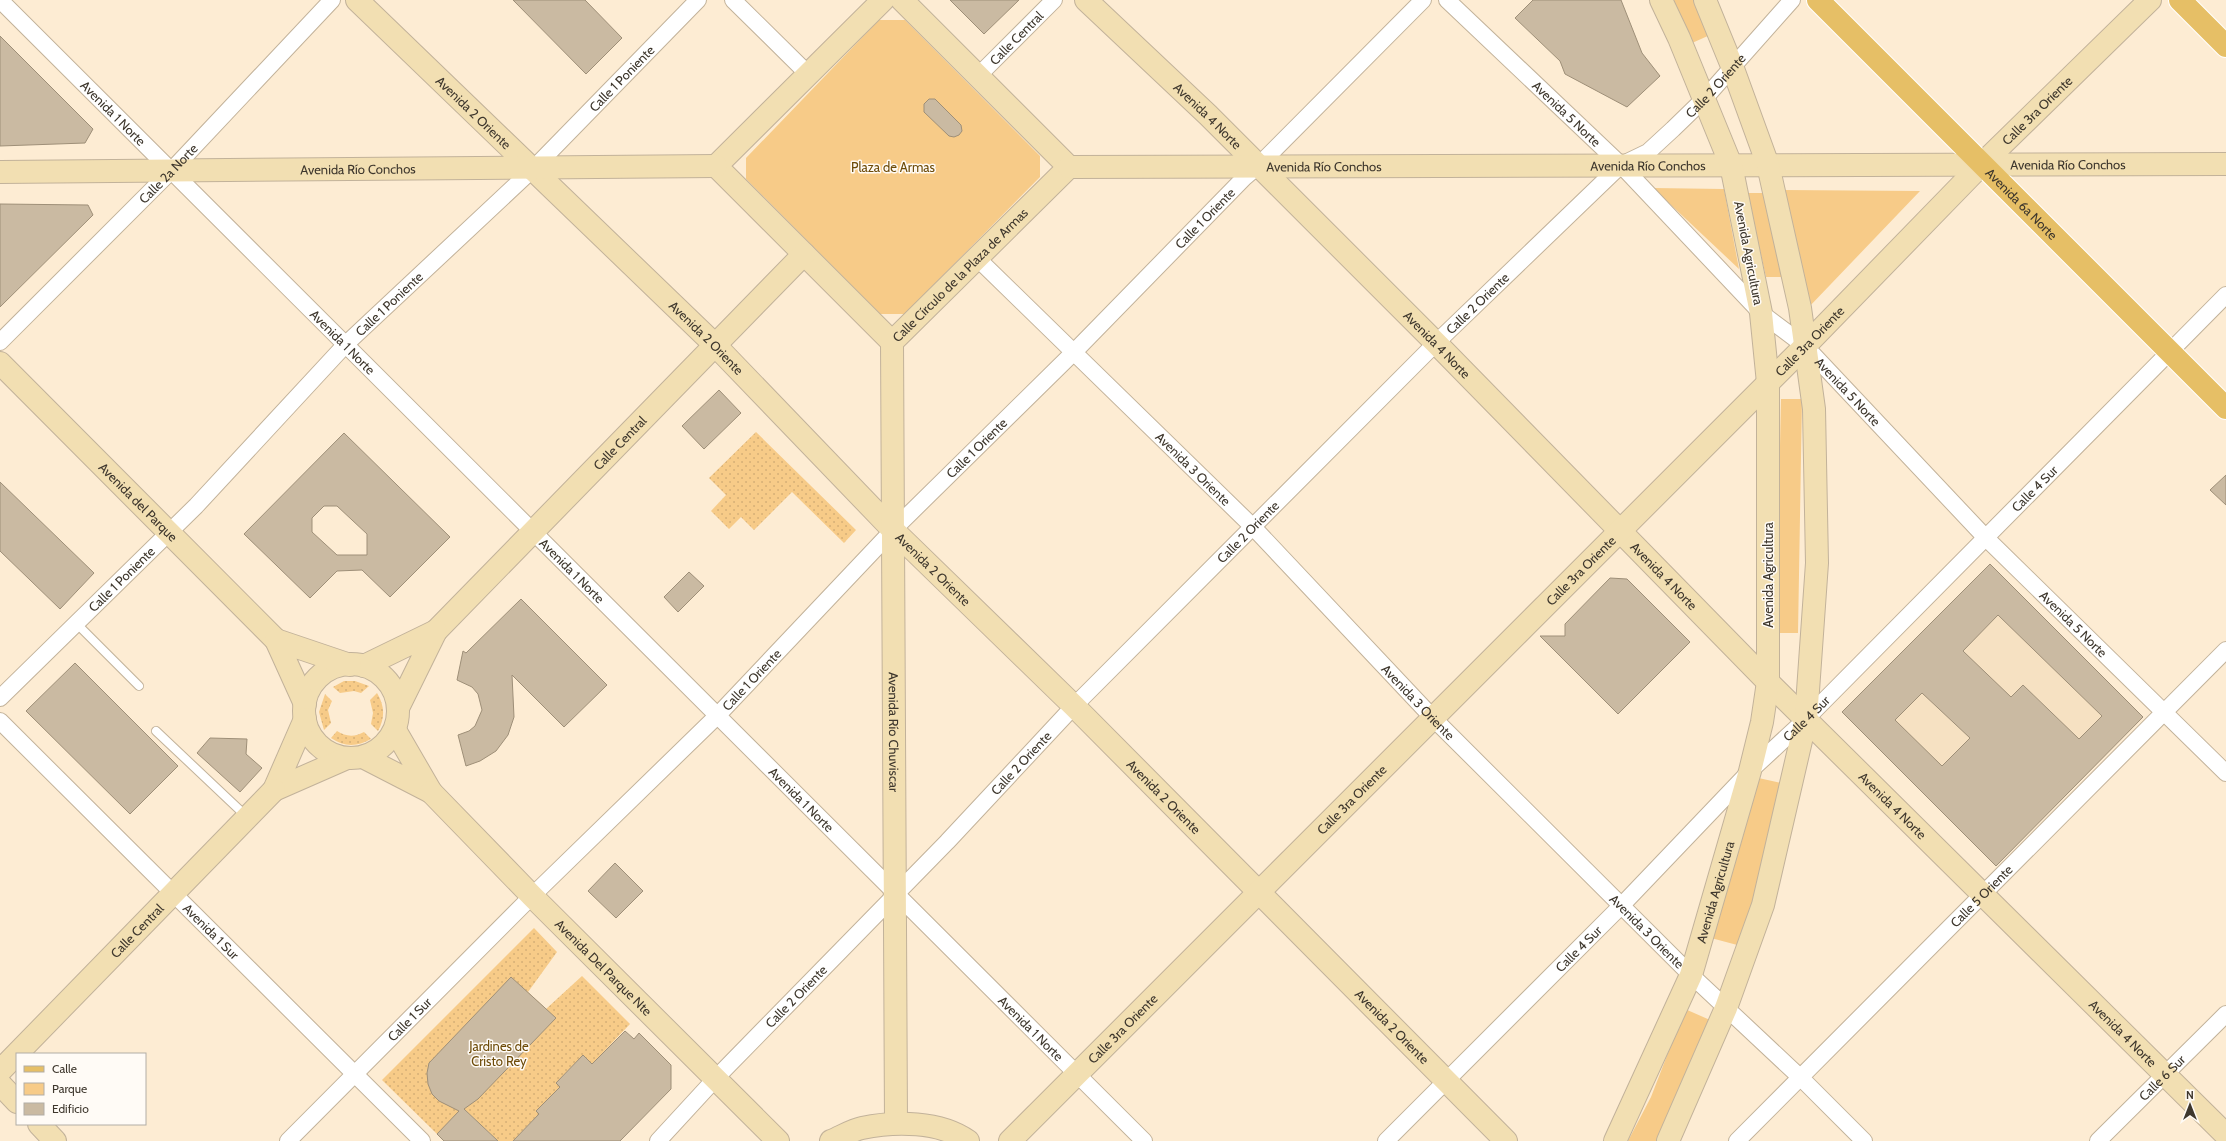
<svg xmlns="http://www.w3.org/2000/svg" width="2226" height="1141" font-family="Cabin,sans-serif">
<style>
.built{fill:#f6e1c2}
.grass{fill:url(#grass-dots)}
.park{fill:#f7cb88}
.building{fill:#cabaa2;stroke:#9e8f78;fill-rule:evenodd}
.lines{fill:none;stroke-linecap:round;stroke-linejoin:round}
.lane-casing{stroke:#c2b29a;stroke-width:10}
.street-casing{stroke:#c2b29a;stroke-width:18}
.secondary-casing{stroke:#c2b29a;stroke-width:24}
.primary-casing{stroke:#fff;stroke-width:24}
.lane{stroke:#fff;stroke-width:8}
.street{stroke:#fff;stroke-width:16}
.secondary{stroke:#f2dfb2;stroke-width:22}
.primary{stroke:#e6bf66;stroke-width:22}
.labels{text-anchor:middle;dominant-baseline:central;stroke-width:3;stroke-linejoin:round;paint-order:stroke}
.street-label{font-size:13px;fill:#3e372d;stroke:#fffbf6}
.park-label{font-size:13px;fill:#6d4b08;stroke:#fffbf6}
</style>
<defs>
<pattern id="grass-dots" width="8" height="8" patternUnits="userSpaceOnUse"><rect width="8" height="8" fill="#f7cb88"/><path d="M2 2h.1M6 6h.1" fill="none" stroke="#d5af76" stroke-width="1.8" stroke-linecap="round"/></pattern>
</defs>
<rect width="100%" height="100%" fill="#fdecd3"/>
<path class="built" d="M1990,564L2143,717L1996,866L1842,712Z"/>
<path class="grass" d="M756,432L856,530L844,543L792,492L754,530L741,517L729,529L711,511L726,495L709,478Z
M344,681H355L369,686L361,693L354,691L340,693L333,687Z
M377,693C385,706 385,718 378,731L371,724L373,713L370,700Z
M325,694L332,701L328,710L331,723L324,730L319,712Z
M337,731C346,737 355,737 364,732L371,739C357,747 344,747 331,738Z
M534,928L557,952L528,992L546,1009L582,976L630,1024L592,1064L583,1055L556,1083L560,1087L536,1111L539,1114L513,1141H498L463,1108L437,1134L382,1080Z"/>
<path class="park" d="M1672,0H1694L1710,35L1692,43Z
M879,20H905L1040,156V177L905,314H880L746,179V158Z
M1653,188L1724,189L1739,269Z
M1782,190L1920,191L1808,308Z
M1747,193H1766L1784,277H1766Z
M1781,399H1802L1798,633H1776Z
M1754,777L1785,784L1741,946L1711,938Z
M1685,1009L1710,1020L1659,1141H1628L1651,1097Z"/>
<path class="building" d="M513,0H585L622,38L586,74Z
M950,0H1019L984,34Z
M1533,0H1621L1642,53L1660,76L1627,107L1565,74L1560,61L1515,18Z
M0,36L93,129L85,143L0,146Z
M929,99H935L961,125L962,131L959,135L954,137L949,136L924,112V104Z
M0,204L88,205L93,215L0,307Z
M719,390L741,413L704,449L682,426Z
M344,433L450,537L390,597L362,570L337,571L310,598L244,534ZM324,506H337L367,534V555H337L312,532V518Z
M2226,475V505L2210,490Z
M0,482L94,573L60,609L0,551Z
M1990,564L2143,717L1996,866L1842,712ZM1998,615L2102,716L2079,739L2023,685L2011,697L1963,651ZM1922,693L1970,738L1942,766L1895,720Z
M689,572L704,586L678,612L664,597Z
M1610,578L1627,579L1690,642L1618,714L1540,636H1565V624Z
M521,599L607,685L564,727L512,675L514,717L508,735L496,751L480,761L466,766L458,735L469,731L475,726L482,710L478,694L472,687L457,680L463,651L466,653Z
M75,663L178,766L130,814L26,711Z
M210,738L247,739L246,754L262,768L240,792L197,753Z
M615,863L643,891L616,918L588,891Z
M511,977L556,1018L478,1099L464,1109L498,1141H444L437,1134L459,1111L439,1101L432,1094L428,1084L427,1073L429,1063Z
M625,1031L634,1039L639,1033L671,1065V1089L620,1141H513L539,1114L536,1111L560,1087L556,1083L583,1055L592,1064Z"/>
<g class="lines">
<g class="lane-casing">
<path id="lane" d="M77,624L139,686
M156,731L246,816"/>
</g>
<g class="street-casing">
<g id="street">
<path id="s1" d="M0,0L1144,1141"/>
<path d="M733,0L808,74"/>
<path id="s2" d="M1447,0L1621,165L1761,313L1805,346L1986,538L2226,773"/>
<path id="s3" d="M978,76L1054,0"/>
<path id="s4" d="M977,258L1253,527L1433,718L1691,975L1801,1078L1864,1141"/>
<path id="s5" d="M0,342L171,171L332,0"/>
<path id="s6" d="M0,698L196,506L346,344L533,169L698,0"/>
<path id="s7" d="M0,721L422,1141"/>
<path id="s8" d="M288,1141L532,896L717,716L893,530L1074,352L1244,178L1258,166L1423,0"/>
<path id="s9" d="M658,1141L716,1078L947,842L1074,706L1436,343L1621,165L1648,152L1673,129L1705,98L1792,0"/>
<path id="s10" d="M1386,1141L1622,905L1750,771L1806,719L2226,295"/>
<path id="s11" d="M1737,1141L2226,650"/>
<path id="s12" d="M2098,1141L2226,1014"/>
</g>
</g>
<g class="secondary-casing">
<g id="secondary">
<path id="s13" d="M357,0L714,344L893,530L1074,706L1506,1141"/>
<path id="s14" d="M883,0L716,166L892,342L1069,167L902,0"/>
<path id="s15" d="M1086,0L1208,115L1436,343L1768,682L2226,1135"/>
<path id="s16" d="M1069,167L2226,164"/>
<path id="s17" d="M0,172L716,166"/>
<path id="s18" d="M892,342L896,1123"/>
<path id="s19" d="M0,363L276,640"/>
<path id="s20" d="M436,631L804,254"/>
<circle cx="351" cy="711" r="47"/>
<path d="M364,666L436,631L398,708"/>
<path d="M305,704L276,640L350,665"/>
<path d="M305,719L274,790L347,758"/>
<path d="M363,757L431,792L395,730"/>
<path id="s21" d="M431,792L532,896L778,1141"/>
<path id="s22" d="M0,1071L274,790"/>
<path d="M0,1084L17,1102"/>
<path d="M39,1124L55,1141"/>
<path d="M831,1141C841,1137 852,1130 862,1128C895,1121 940,1121 968,1141"/>
<path id="s23" d="M1010,1141L1805,346L1982,164L2150,0"/>
<path id="s24" d="M1615,1141L1691,975L1750,771L1762,722L1768,682V383L1761,313L1731,165L1679,38L1661,0"/>
<path d="M1668,1141L1726,1008L1763,905L1806,719L1817,563L1814,409L1800,308L1768,165L1732,66L1705,0"/>
</g>
</g>
<g class="primary-casing">
<g id="primary">
<path id="s25" d="M1818,0L2226,408"/>
<path d="M2180,0L2226,46"/>
</g>
</g>
<use href="#lane" class="lane"/>
<use href="#street" class="street"/>
<use href="#secondary" class="secondary"/>
<use href="#primary" class="primary"/>
</g>
<g class="labels">
<g class="street-label">
<text stroke="none"><textPath href="#s3" startOffset="54">Calle Central</textPath></text>
<text stroke="none"><textPath href="#s6" startOffset="878">Calle 1 Poniente</textPath></text>
<text stroke="none"><textPath href="#s9" startOffset="1496">Calle 2 Oriente</textPath></text>
<text stroke="none"><textPath href="#s23" startOffset="1455">Calle 3ra Oriente</textPath></text>
<text stroke="none"><textPath href="#s13" startOffset="162">Avenida 2 Oriente</textPath></text>
<text stroke="none"><textPath href="#s1" startOffset="160">Avenida 1 Norte</textPath></text>
<text stroke="none"><textPath href="#s2" startOffset="165">Avenida 5 Norte</textPath></text>
<text stroke="none"><textPath href="#s15" startOffset="168">Avenida 4 Norte</textPath></text>
<text stroke="none"><textPath href="#s16" startOffset="999">Avenida Río Conchos</textPath></text>
<text stroke="none"><textPath href="#s16" startOffset="579">Avenida Río Conchos</textPath></text>
<text stroke="none"><textPath href="#s16" startOffset="255">Avenida Río Conchos</textPath></text>
<text stroke="none"><textPath href="#s17" startOffset="358">Avenida Río Conchos</textPath></text>
<text stroke="none"><textPath href="#s5" startOffset="238">Calle 2a Norte</textPath></text>
<text stroke="none"><textPath href="#s25" startOffset="288">Avenida 6a Norte</textPath></text>
<text stroke="none"><textPath href="#s8" startOffset="1301">Calle 1 Oriente</textPath></text>
<text transform="translate(1749 253) rotate(79)">Avenida Agricultura</text>
<text stroke="none"><textPath href="#s14" startOffset="580">Calle Círculo de la Plaza de Armas</textPath></text>
<text stroke="none"><textPath href="#s9" startOffset="1172">Calle 2 Oriente</textPath></text>
<text stroke="none"><textPath href="#s6" startOffset="554">Calle 1 Poniente</textPath></text>
<text stroke="none"><textPath href="#s13" startOffset="486">Avenida 2 Oriente</textPath></text>
<text stroke="none"><textPath href="#s23" startOffset="1131">Calle 3ra Oriente</textPath></text>
<text stroke="none"><textPath href="#s1" startOffset="484">Avenida 1 Norte</textPath></text>
<text stroke="none"><textPath href="#s15" startOffset="492">Avenida 4 Norte</textPath></text>
<text stroke="none"><textPath href="#s2" startOffset="561">Avenida 5 Norte</textPath></text>
<text stroke="none"><textPath href="#s20" startOffset="263">Calle Central</textPath></text>
<text stroke="none"><textPath href="#s8" startOffset="977">Calle 1 Oriente</textPath></text>
<text stroke="none"><textPath href="#s4" startOffset="302">Avenida 3 Oriente</textPath></text>
<text stroke="none"><textPath href="#s10" startOffset="920">Calle 4 Sur</textPath></text>
<text stroke="none"><textPath href="#s19" startOffset="196">Avenida del Parque</textPath></text>
<text stroke="none"><textPath href="#s9" startOffset="848">Calle 2 Oriente</textPath></text>
<text stroke="none"><textPath href="#s13" startOffset="810">Avenida 2 Oriente</textPath></text>
<text stroke="none"><textPath href="#s1" startOffset="808">Avenida 1 Norte</textPath></text>
<text stroke="none"><textPath href="#s23" startOffset="807">Calle 3ra Oriente</textPath></text>
<text transform="translate(1768 575) rotate(-90)">Avenida Agricultura</text>
<text stroke="none"><textPath href="#s15" startOffset="816">Avenida 4 Norte</textPath></text>
<text stroke="none"><textPath href="#s6" startOffset="170">Calle 1 Poniente</textPath></text>
<text stroke="none"><textPath href="#s2" startOffset="885">Avenida 5 Norte</textPath></text>
<text stroke="none"><textPath href="#s8" startOffset="654">Calle 1 Oriente</textPath></text>
<text stroke="none"><textPath href="#s4" startOffset="626">Avenida 3 Oriente</textPath></text>
<text stroke="none"><textPath href="#s10" startOffset="596">Calle 4 Sur</textPath></text>
<text stroke="none"><textPath href="#s18" startOffset="390">Avenida Río Chuviscar</textPath></text>
<text stroke="none"><textPath href="#s9" startOffset="524">Calle 2 Oriente</textPath></text>
<text stroke="none"><textPath href="#s13" startOffset="1134">Avenida 2 Oriente</textPath></text>
<text stroke="none"><textPath href="#s1" startOffset="1132">Avenida 1 Norte</textPath></text>
<text stroke="none"><textPath href="#s23" startOffset="483">Calle 3ra Oriente</textPath></text>
<text stroke="none"><textPath href="#s15" startOffset="1140">Avenida 4 Norte</textPath></text>
<text stroke="none"><textPath href="#s24" startOffset="269">Avenida Agricultura</textPath></text>
<text stroke="none"><textPath href="#s11" startOffset="346">Calle 5 Oriente</textPath></text>
<text stroke="none"><textPath href="#s22" startOffset="196">Calle Central</textPath></text>
<text stroke="none"><textPath href="#s7" startOffset="298">Avenida 1 Sur</textPath></text>
<text stroke="none"><textPath href="#s4" startOffset="950">Avenida 3 Oriente</textPath></text>
<text stroke="none"><textPath href="#s10" startOffset="272">Calle 4 Sur</textPath></text>
<text stroke="none"><textPath href="#s21" startOffset="246">Avenida Del Parque Nte</textPath></text>
<text stroke="none"><textPath href="#s9" startOffset="200">Calle 2 Oriente</textPath></text>
<text stroke="none"><textPath href="#s8" startOffset="172">Calle 1 Sur</textPath></text>
<text stroke="none"><textPath href="#s13" startOffset="1458">Avenida 2 Oriente</textPath></text>
<text stroke="none"><textPath href="#s1" startOffset="1456">Avenida 1 Norte</textPath></text>
<text stroke="none"><textPath href="#s23" startOffset="159">Calle 3ra Oriente</textPath></text>
<text stroke="none"><textPath href="#s15" startOffset="1464">Avenida 4 Norte</textPath></text>
<text stroke="none"><textPath href="#s12" startOffset="90">Calle 6 Sur</textPath></text>
</g>
<g class="park-label">
<text x="893" y="167">Plaza de Armas</text>
<text x="499" y="1046">Jardines de<tspan x="499" dy="15">Cristo Rey</tspan></text>
</g>
</g>
<rect x="16" y="1053" width="130" height="72" fill="#fffbf6" stroke="#b2ada6"/>
<rect x="24" y="1066" width="20" height="6" fill="#e6bf66" stroke="#b2ada6"/>
<text x="52" y="1073" font-size="12" fill="#3e372d">Calle</text>
<rect x="24" y="1083" width="20" height="12" fill="#f7cb88" stroke="#b2ada6"/>
<text x="52" y="1093" font-size="12" fill="#3e372d">Parque</text>
<rect x="24" y="1103" width="20" height="12" fill="#cabaa2" stroke="#b2ada6"/>
<text x="52" y="1113" font-size="12" fill="#3e372d">Edificio</text>
<g transform="translate(2190 1105)" stroke="#fffbf6" stroke-width="3" paint-order="stroke">
<path d="M0-3L7 15L0 10L-7 15Z" fill="#3e372d"/>
<text y="-6" font-size="11" font-weight="bold" text-anchor="middle" fill="#3e372d">N</text>
</g>
</svg>
